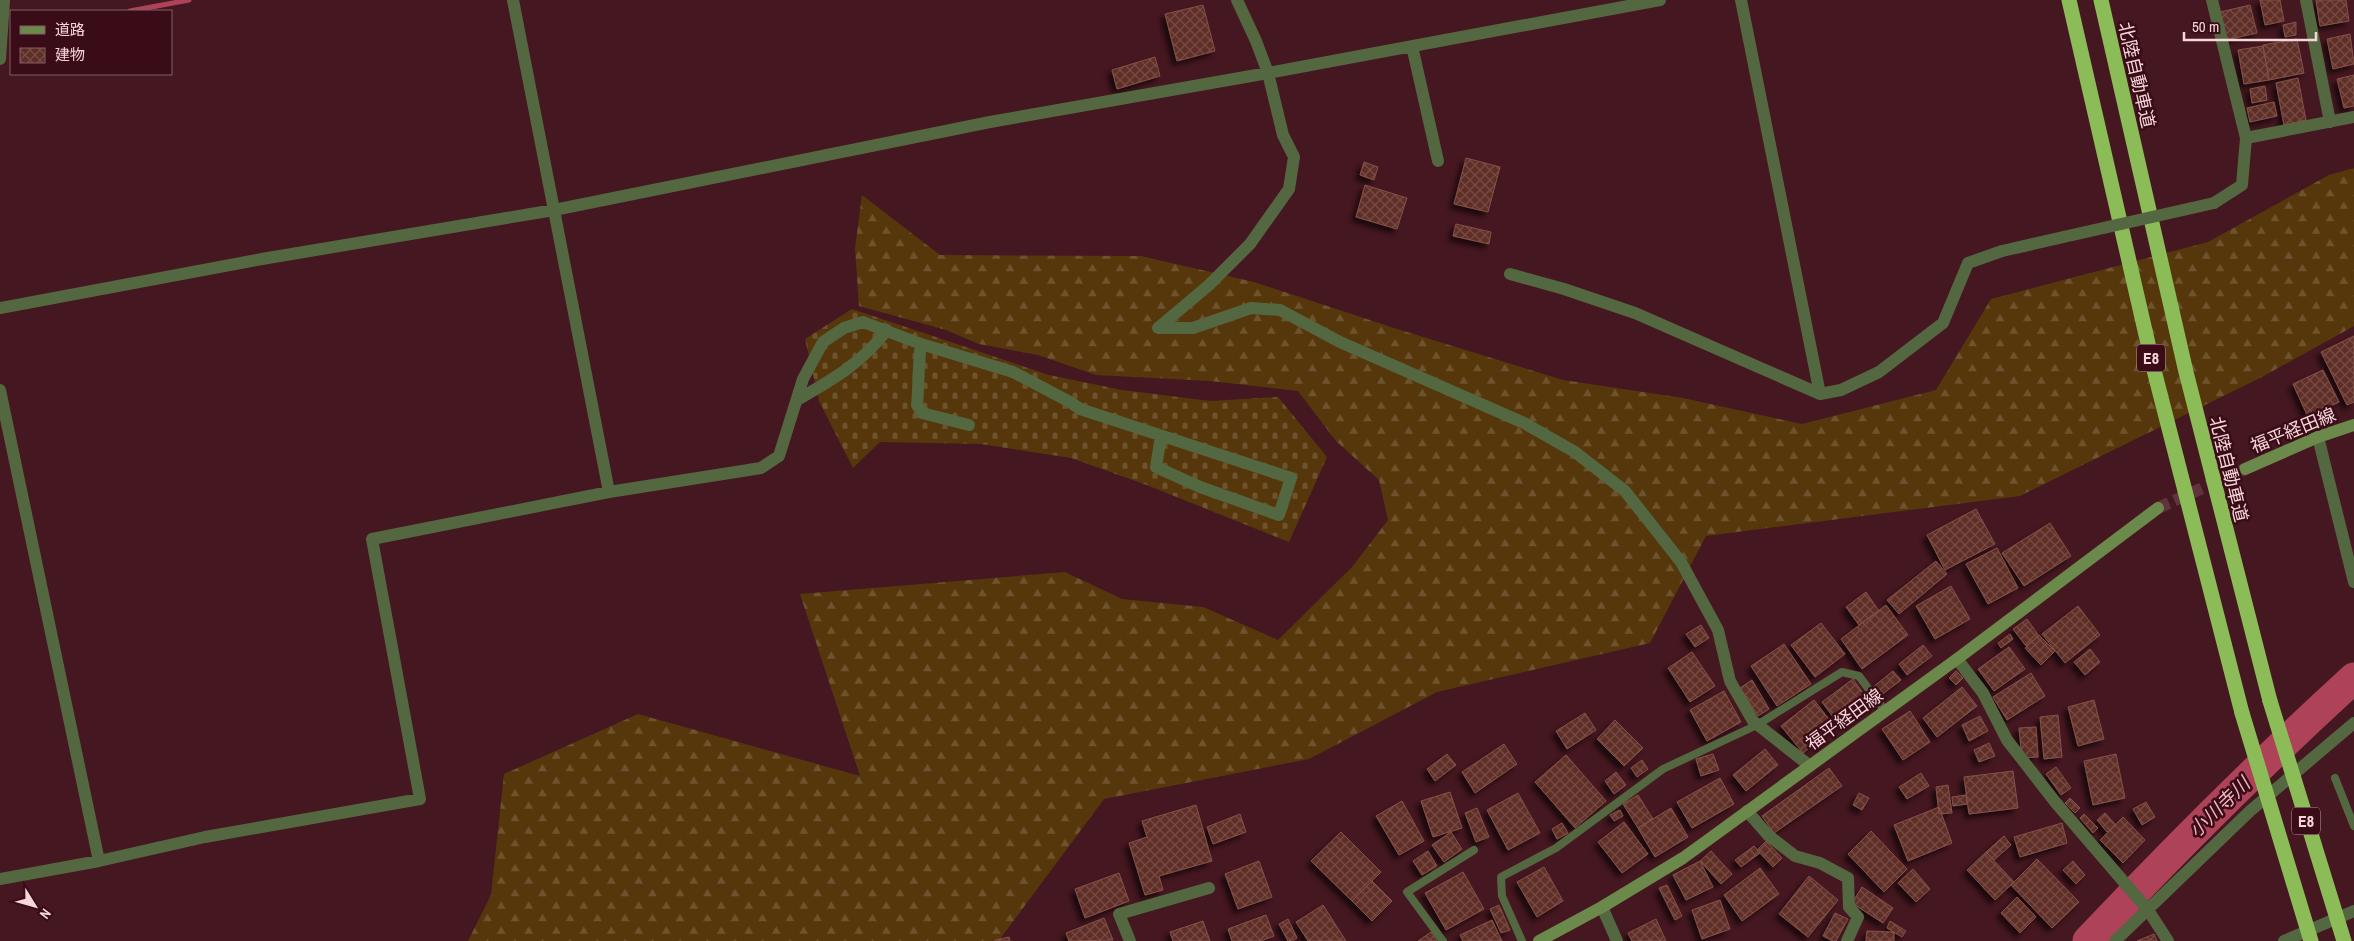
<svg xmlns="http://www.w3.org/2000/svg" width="2354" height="941" font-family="'Archivo Narrow','Noto Sans JP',sans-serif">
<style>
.forest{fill:url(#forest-firs)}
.cemetery{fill:url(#cemetery-stones)}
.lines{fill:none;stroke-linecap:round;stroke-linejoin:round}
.stream{stroke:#ae4259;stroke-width:5}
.river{stroke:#ae4259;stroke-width:31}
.building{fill:url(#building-cross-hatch);stroke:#855148;filter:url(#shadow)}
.secondary-tunnel{stroke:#60343c;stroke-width:12;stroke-dasharray:12 6;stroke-linecap:butt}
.service{stroke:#536740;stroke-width:8}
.minor{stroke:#536740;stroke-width:12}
.tertiary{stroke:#536740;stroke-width:12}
.secondary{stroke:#6a894a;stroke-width:12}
.motorway{stroke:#8bbc57;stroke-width:15}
.minor-bridge{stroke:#536740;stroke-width:12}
.motorway-bridge{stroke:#8bbc57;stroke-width:15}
.labels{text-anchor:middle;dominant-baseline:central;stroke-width:5;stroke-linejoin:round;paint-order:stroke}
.shield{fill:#3a0c17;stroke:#be999f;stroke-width:1}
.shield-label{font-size:16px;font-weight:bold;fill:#f6d6d9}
.street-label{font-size:18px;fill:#f6d6d9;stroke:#3a0c17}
.water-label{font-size:19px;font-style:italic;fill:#efb5bc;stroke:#3a0c17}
</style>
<defs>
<pattern id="forest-firs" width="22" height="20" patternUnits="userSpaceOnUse" patternTransform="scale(1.25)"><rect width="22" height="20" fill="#55370b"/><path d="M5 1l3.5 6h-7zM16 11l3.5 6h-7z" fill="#6e532e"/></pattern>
<pattern id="cemetery-stones" width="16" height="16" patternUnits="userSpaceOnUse" patternTransform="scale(1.25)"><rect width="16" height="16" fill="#55370b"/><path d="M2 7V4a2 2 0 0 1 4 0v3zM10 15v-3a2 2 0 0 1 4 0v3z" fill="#6e532e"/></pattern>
<pattern id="building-cross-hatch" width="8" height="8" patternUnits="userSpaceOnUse" patternTransform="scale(1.25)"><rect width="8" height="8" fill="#5e2e26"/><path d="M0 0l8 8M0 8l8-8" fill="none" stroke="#764c45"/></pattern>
<filter id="shadow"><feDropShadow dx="-4.5" dy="4.5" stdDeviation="2.5" flood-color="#0009"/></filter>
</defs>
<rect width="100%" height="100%" fill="#451720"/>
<path class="forest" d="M2354,168V326L2262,377L2020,496L1706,536L1650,643L1437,692L1309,759L1104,799L1000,939L996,941H468L491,895L504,774L638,714L860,776L800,594L1065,572L1122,599L1203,607L1278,640L1352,567L1388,520L1379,480L1336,441L1298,391L1210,381L1096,375L1038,355L979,344L946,330L859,306L855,248L862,195L940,255L1141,256L1254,282L1394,328L1563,380L1683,398L1802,424L1936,390L1991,299L2208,242L2329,175Z"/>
<path class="cemetery" d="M852,309L1049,375L1122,390L1210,401L1278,397L1327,457L1289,542L1144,484L1071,458L981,444L880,442L853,468L819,401L805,339Z"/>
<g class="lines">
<path class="stream" d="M130,11L189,0"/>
<path class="river" d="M2088,941C2174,850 2262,762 2354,678"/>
</g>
<path class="building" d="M2260,0H2280L2284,21L2265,25Z
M2316,0H2346L2349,21L2320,26Z
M1203,5L1215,51L1177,61L1165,14Z
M2250,5L2257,33L2226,40L2220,12Z
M2296,22V35L2285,37L2283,25Z
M2350,34L2354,64L2333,69L2327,39Z
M2297,39L2304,73L2269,80L2263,45Z
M2263,46L2269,80L2244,84L2238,50Z
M1155,57L1160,76L1117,89L1112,70Z
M2354,75V106L2344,108L2337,79Z
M2298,78L2306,120L2284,125L2276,83Z
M2265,86L2267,100L2252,103L2250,89Z
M2274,102L2277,116L2250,122L2247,108Z
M1466,158L1500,167L1488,212L1454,204Z
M1364,162L1378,167L1374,180L1360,175Z
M1365,185L1407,198L1397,229L1356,217Z
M1456,224L1491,232L1489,244L1453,236Z
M2354,336V402L2347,405L2321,352Z
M2323,370L2339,402L2308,417L2293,384Z
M1976,509L1995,544L1945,570L1927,535Z
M2050,523L2071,556L2024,586L2002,553Z
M1997,548L2018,588L1988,604L1966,564Z
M1936,561L1947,574L1899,614L1887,600Z
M1951,586L1970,619L1935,639L1916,606Z
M1866,592L1879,611L1859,625L1846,607Z
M1886,605L1908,635L1862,669L1841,639Z
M2078,606L2100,635L2065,663L2042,634Z
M2027,619L2039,636L2026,646L2013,629Z
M1821,623L1845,654L1815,677L1791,645Z
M1701,625L1709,638L1695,647L1686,634Z
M2010,634L2013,639L2001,648L1998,643Z
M2039,635L2055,651L2041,665L2025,648Z
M1784,644L1811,684L1777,706L1751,666Z
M1923,645L1932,656L1907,675L1899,664Z
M2009,647L2025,669L1994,691L1978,669Z
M2090,649L2100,662L2085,675L2074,662Z
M1692,652L1715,686L1690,702L1668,668Z
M1893,671L1901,680L1880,696L1873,687Z
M1956,671L1963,678L1956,685L1949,678Z
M2031,673L2045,696L2007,720L1993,697Z
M1853,679L1870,703L1839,725L1822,702Z
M1752,680L1769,709L1758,716L1740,688Z
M1962,687L1977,706L1937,737L1923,718Z
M1724,691L1741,722L1707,741L1690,710Z
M1814,700L1835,727L1803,753L1781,726Z
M2094,700L2104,739L2078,746L2068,707Z
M1910,711L1930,742L1903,760L1882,729Z
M1585,713L1596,730L1567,749L1556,731Z
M2058,715L2062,757L2044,759L2040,717Z
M1980,716L1988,731L1969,741L1962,725Z
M1615,720L1643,748L1624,766L1597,739Z
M2036,727L2038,757L2022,758L2019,728Z
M1989,743L1995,756L1979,762L1974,750Z
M1504,744L1517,764L1475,793L1462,772Z
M1765,749L1778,765L1746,791L1733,775Z
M1447,754L1456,765L1435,781L1427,769Z
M1713,754L1719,770L1701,776L1696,759Z
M2116,754L2125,798L2093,805L2084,761Z
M1566,755L1606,801L1575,828L1535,782Z
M1642,760L1648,769L1637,777L1631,768Z
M2056,767L2071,788L2061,795L2046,774Z
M1829,768L1842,786L1774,833L1762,816Z
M2013,771L2018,808L1969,814L1964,777Z
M1616,772L1626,785L1614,794L1605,781Z
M1921,773L1929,786L1907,799L1899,787Z
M1720,778L1734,804L1692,828L1677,802Z
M1948,785L1952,813L1939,814L1936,787Z
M1450,792L1462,828L1433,837L1421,801Z
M1518,793L1540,833L1508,850L1487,810Z
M1859,793L1869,798L1862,810L1853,805Z
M1638,795L1653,819L1638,828L1623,804Z
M1966,795L1967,804L1953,806L1952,797Z
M2070,798L2080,808L2075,813L2065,803Z
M1402,801L1424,841L1399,855L1376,816Z
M2146,802L2155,817L2142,825L2133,809Z
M1196,805L1212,861L1159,876L1163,890L1145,895L1129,843L1147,837L1142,821Z
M1939,807L1952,843L1908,861L1894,825Z
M1477,808L1489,837L1476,842L1465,813Z
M1671,808L1688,837L1655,857L1638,828Z
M1620,810L1623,816L1614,821L1610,815Z
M2105,813L2116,825L2107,832L2097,820Z
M1240,814L1246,832L1213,844L1207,827Z
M2084,814L2098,828L2093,833L2080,818Z
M2123,817L2145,840L2123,863L2100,840Z
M1624,822L1648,854L1622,873L1598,842Z
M1562,823L1568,833L1557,839L1552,829Z
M2062,823L2067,843L2020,857L2014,837Z
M1871,831L1907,869L1884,892L1848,854Z
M1341,832L1381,872L1352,901L1311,861Z
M1451,832L1462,849L1444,862L1432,845Z
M2004,836L2011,845L1994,860L1986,852Z
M1766,841L1782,858L1773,867L1757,850Z
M1754,846L1760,853L1741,867L1735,860Z
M1428,851L1437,866L1422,875L1413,861Z
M1711,851L1732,874L1721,884L1700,861Z
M1986,852L2014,882L1995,900L1967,870Z
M2037,859L2079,902L2052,928L2011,885Z
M1259,861L1272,897L1238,909L1225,874Z
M1700,861L1713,887L1686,900L1673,875Z
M2073,861L2085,875L2076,884L2063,870Z
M1544,867L1563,901L1537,917L1517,882Z
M1760,868L1779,894L1742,921L1724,895Z
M1913,869L1930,889L1916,902L1898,883Z
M1463,872L1484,909L1446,930L1425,893Z
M1119,873L1129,901L1085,918L1075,889Z
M1809,876L1838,900L1808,937L1779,914Z
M1372,881L1392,901L1372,921L1352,901Z
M1667,885L1682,916L1675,920L1659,888Z
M1862,887L1893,908L1883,923L1852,903Z
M2017,897L2036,917L2020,933L2001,913Z
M1720,900L1730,929L1702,939L1692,910Z
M1323,905L1346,941H1308L1296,922Z
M1499,905L1510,930L1501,933L1490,909Z
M1835,913L1848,919L1836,941H1833L1823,936Z
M1266,915L1274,936L1261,941H1232L1228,929Z
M1104,918L1113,940L1069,941L1066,933Z
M1288,919L1297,938L1291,941H1288L1279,924Z
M1656,919L1666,941H1632L1628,933Z
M1492,920L1502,941H1463L1460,935Z
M1203,921L1210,941H1173L1170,932Z
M1890,921L1906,931L1902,937L1887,928Z
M1867,931L1894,932V941H1866Z
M1431,932L1437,941H1418Z
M2154,934L2157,941H2137Z
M1009,937L1010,941H995V940Z"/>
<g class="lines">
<path class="secondary-tunnel" d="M2158,508L2245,469"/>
<path class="service" d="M2335,778L2354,826
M1443,941L1407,892L1474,850
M1522,941L1502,896L1501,877L1556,848L1663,769L1757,725L1842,672L1859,676L1885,711"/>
<path class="minor" d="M1237,0L1256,41L1268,73L1283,135L1294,157L1289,189L1250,244L1209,285L1158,328H1193L1251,308L1280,310L1340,342L1524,423L1575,452L1625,491L1681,562L1718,630L1730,681L1753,721L1810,766
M1741,0L1820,394L1841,390L1879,372L1943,323L1968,263L2002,251
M2212,0L2246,138
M2306,0L2330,122
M1412,46L1438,161
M0,59L4,0
M2214,203L2242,185L2246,138L2354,117
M1510,274L1564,289L1635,313L1820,394
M0,308L262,259L554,210L990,122L1268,73L1660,0
M921,344C918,365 919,384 917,405L922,413L969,425
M0,390L99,861
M797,400C832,380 862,363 887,330
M609,492L761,468L779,456L803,379L823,342L844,328L863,322L921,344L1013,372L1070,402L1080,409L1291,478L1279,515L1200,487L1156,467L1161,436
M1957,659L1983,693L2007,740L2056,803L2148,910L2168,941
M1747,811L1768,835L1795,856L1820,863L1848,878L1849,907L1858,917L1847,941
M0,879L99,861L205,837L420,799L372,539L609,492L513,0
M1602,907L1617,941
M1130,941L1119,914L1209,888
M2115,941L2250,811L2354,723
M2284,941L2354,911"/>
<path class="tertiary" d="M2318,437L2354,582"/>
<path class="secondary" d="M2245,469L2318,437L2354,425
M1539,941L1602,907L1683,858L1957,659L2158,508"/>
<path class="motorway" d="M2069,0L2155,374L2242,713
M2101,0L2186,372L2270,701"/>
<path class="minor-bridge" d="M2002,251L2214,203"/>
<path class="motorway-bridge" d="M2270,701L2344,941
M2242,713L2311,941"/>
</g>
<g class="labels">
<g class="shield">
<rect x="2137" y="344.5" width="28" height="27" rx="4"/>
<rect x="2292" y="807.5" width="28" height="27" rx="4"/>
</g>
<g class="shield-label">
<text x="2151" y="358">E8</text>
<text x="2306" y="821">E8</text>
</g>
<g class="street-label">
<text transform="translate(2137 75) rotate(77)">北陸自動車道</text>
<text transform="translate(2293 430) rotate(-22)">福平経田線</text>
<text transform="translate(2229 469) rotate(76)">北陸自動車道</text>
<text transform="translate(1844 719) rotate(-36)">福平経田線</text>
</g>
<g class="water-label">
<text transform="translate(2219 807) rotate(-44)">小川寺川</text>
</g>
</g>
<rect x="10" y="10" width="162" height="65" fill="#3a0c17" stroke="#855d65"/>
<rect x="20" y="26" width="25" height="8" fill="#6a894a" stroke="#855d65"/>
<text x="55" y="35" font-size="15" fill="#f6d6d9">道路</text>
<rect x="20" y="48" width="25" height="15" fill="url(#building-cross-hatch)" stroke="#855d65"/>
<text x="55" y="60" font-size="15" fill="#f6d6d9">建物</text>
<g transform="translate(35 906) rotate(127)" stroke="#3a0c17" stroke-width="4" paint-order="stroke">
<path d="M0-4L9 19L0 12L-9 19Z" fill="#f6d6d9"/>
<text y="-8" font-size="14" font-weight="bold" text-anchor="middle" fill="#f6d6d9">N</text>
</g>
<path d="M2184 32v8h132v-8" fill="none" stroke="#f6d6d9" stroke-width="2.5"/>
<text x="2192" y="32" font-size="15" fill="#f6d6d9" stroke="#3a0c17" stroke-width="4" paint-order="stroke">50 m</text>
</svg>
